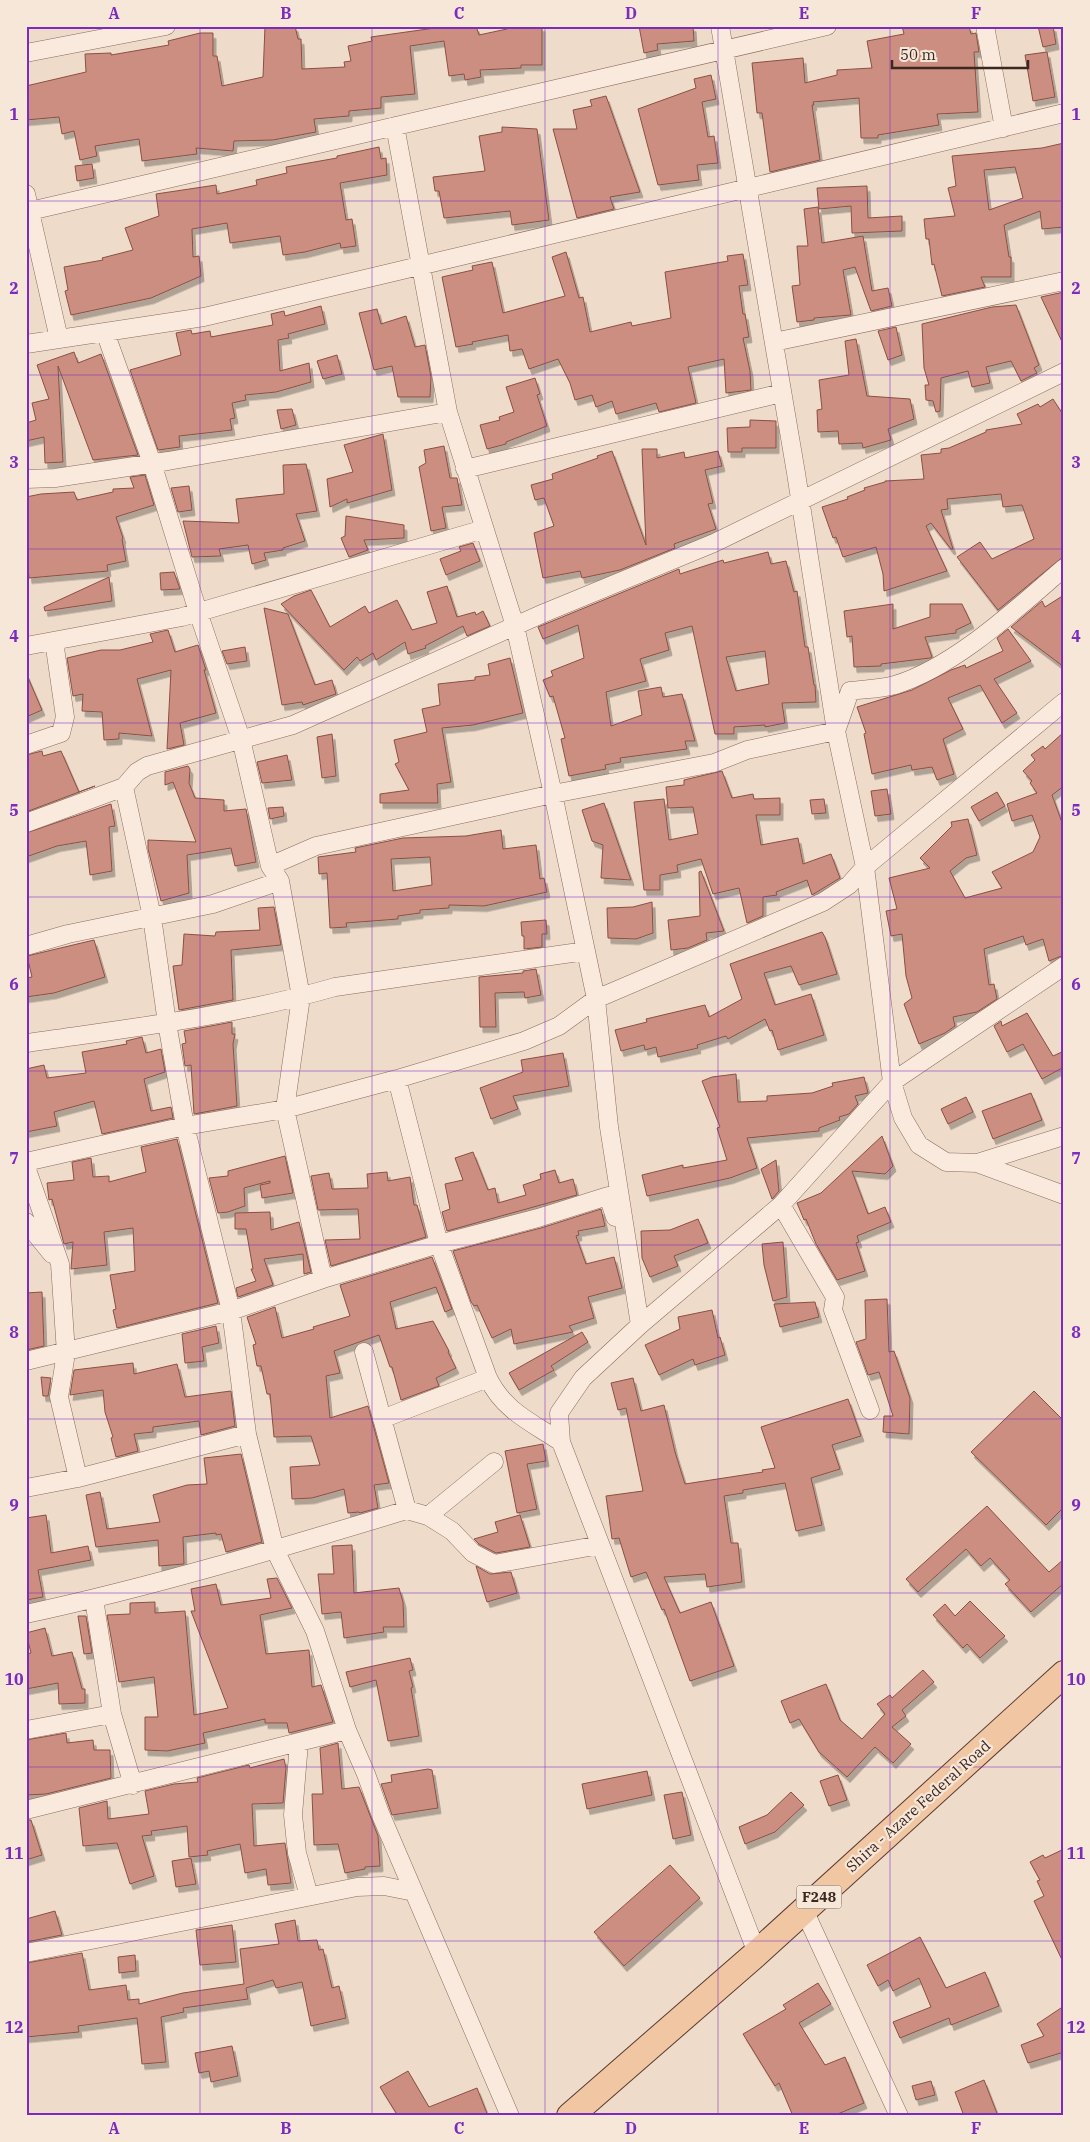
<svg xmlns="http://www.w3.org/2000/svg" width="1090" height="2142" font-family="'IBM Plex Serif',serif">
<style>
.building{fill:#cc8e80;stroke:#8a4f44;fill-rule:evenodd;filter:url(#shadow)}
.lines{fill:none;stroke-linecap:round;stroke-linejoin:round}
.minor-casing{stroke:#8b6b5e;stroke-width:19}
.primary-casing{stroke:#593b31;stroke-width:28}
.minor{stroke:#f9eadd;stroke-width:18}
.primary{stroke:#f0c6a3;stroke-width:26}
.grid{fill:none;stroke:#7b2cbf;stroke-width:1;stroke-opacity:0.55}
.labels{text-anchor:middle;dominant-baseline:central;stroke-width:4.5;stroke-linejoin:round;paint-order:stroke}
.shield{fill:#f6e7d9;stroke:#746158;stroke-width:1}
.shield-label{font-size:14px;font-weight:bold;fill:#3c2821}
.street-label{font-size:15px;fill:#3c2821;stroke:#f6e7d9}
.neatline{fill:none;stroke:#7b2cbf;stroke-width:2}
.grid-label{font-size:16px;text-anchor:middle;font-weight:bold;fill:#7b2cbf}
</style>
<defs>
<filter id="shadow"><feDropShadow dx="3" dy="5.5" stdDeviation="0" flood-color="#0004"/></filter>
</defs>
<rect width="100%" height="100%" fill="#eedbc9"/>
<path class="building" d="M265,26H295L298,39H301L302,69L345,67L344,62L351,61L348,46L372,41L371,37L449,26H476L479,35L507,29L506,26H542V65H521V68L480,70L481,77L465,80L464,74L449,76L444,41L410,46L415,94L381,97V108L349,111V116L314,119L316,132L273,140L234,141L233,151L196,148L197,154L142,161L139,139L95,146L97,156L80,160L74,131L62,134L59,117L26,120V86L86,72L85,54L111,53V55L169,45L168,41L200,33H213V56H217L222,86L263,77Z
M639,26H693L694,41L657,44L658,50L644,53Z
M902,26H969L971,34L976,33L979,52H974L978,112L937,114L939,125L878,135V138H861L859,98L813,102L814,105H812L820,160L770,172L762,113H757L752,63L803,58L805,83L837,75V70L872,68L867,41L904,34Z
M1038,26H1053L1056,44L1043,47Z
M1047,52L1055,97L1033,101L1025,55Z
M711,75L716,99L702,102L708,137L714,136L718,163L697,165L699,180L658,185L638,109L696,88L694,79Z
M606,96L640,192L610,197L614,209L577,218L553,129H577L573,110L592,106L590,100Z
M502,127L537,129L549,220L512,225L510,211L444,218L439,191H435L433,177L485,171L479,136L502,132Z
M1064,143V227L1042,229L1040,211L1004,225L1009,257H1011V277H981L985,287L942,296L934,264L932,265L929,239H926L924,219L955,216L948,188L956,186L952,156L1042,148ZM1015,167L1023,198L989,210L984,170Z
M379,147L381,159L386,158L387,175L340,183L346,220L352,219L356,246L341,248L340,243L305,252L283,255L280,236L230,243L227,223L192,229L193,257L199,256L201,276L151,298L71,315L65,291L68,290L64,267L103,260L102,258L133,250L125,228L159,216L156,194L216,185L217,194L257,185L256,180L287,173L286,167L337,158V156Z
M92,164L94,178L77,181L75,166Z
M867,186L868,218L902,216V231L852,233L851,206L819,209L817,188Z
M818,207L822,243L863,236L872,291L888,288L892,306L871,311L855,267L843,270L851,315L814,318V320L797,322L792,286L800,285L797,246H808L804,209Z
M566,252L579,298L583,297L590,332L631,322L632,326L671,318L665,272L728,261L727,256L743,254L748,285L739,286L743,314H745L749,337L743,338L750,371L751,390L726,393L724,359L688,367L696,403L659,412L656,403L616,414L612,401L596,407L592,395L575,400L570,383L558,359L529,369L522,349L510,351L508,335L472,342L473,344L456,347L442,277L473,270L472,266L492,262L503,313L565,296L552,257Z
M1064,292V346L1041,297Z
M1016,305L1039,365L1034,368L1037,373L1021,381L1011,361L986,367L990,383L972,387L968,371L941,378L940,411L936,412L933,401L926,400L925,385H929L924,368L922,324L992,307Z
M321,306L325,324L288,334L289,338L278,340L280,371L309,363L311,382L276,392L245,395L246,400L232,403L235,418L230,419L232,430L179,436L180,447L158,450L130,370L181,355L176,333L191,330L192,334L210,331L211,337L273,325L271,314L284,311L285,316Z
M377,309L381,324L406,316L415,347L425,345L431,377L430,397H398L392,366L374,370L359,313Z
M896,327L902,355L888,360L878,331Z
M856,339L867,396L910,399L914,419L888,429L891,440L863,448L862,443L839,444L838,431L818,432L817,410L822,409L819,380L849,375L845,341Z
M74,352L78,363L101,354L138,455L93,460L58,366L63,462L45,463L44,437L26,441V423L36,420L32,403L49,399L37,365Z
M337,355L342,374L323,379L317,361Z
M535,378L540,394L537,395L547,426L506,442V444L487,449L480,425L500,420L499,417L514,412L506,387Z
M1053,399L1064,416V556L998,610L957,557L980,542L992,559L1034,539L1022,505L1003,507L1001,494L947,499L948,509L941,510L953,549H951L931,523L926,526L947,571L884,591L883,574L876,547L843,557L836,537L833,538L822,507L848,499L847,497L865,490L864,488L885,482V481L924,479L921,455L941,453V449L949,448L986,432V430L1022,424L1017,414L1038,404L1040,407Z
M292,409L296,425L281,429L277,410Z
M750,420L776,421V448H742V452H728L727,428L750,427Z
M383,434L392,490L347,503V499L330,507L327,479L353,472L344,445Z
M444,446L450,478H457L462,505L442,507L446,528L431,531L419,467L426,463L424,450Z
M642,449H657V458L684,452L685,458L718,451L722,466L705,470L713,503L708,504L716,529L674,544L675,548L620,570L582,578L580,571L543,578L534,533L554,526L544,498L535,500L531,485L553,479L552,474L598,458L597,456L612,451L646,545Z
M306,464L317,511L296,514L305,541L283,548V550L264,553L266,560L252,564L248,545L219,549L221,556L192,557L183,521L239,523L236,499L284,494L283,465Z
M145,475L154,505L116,517L123,538L122,539L126,561L107,565L108,571L29,578L26,548V497L41,494L74,492L77,500L113,492V489L134,488L130,477Z
M189,486L192,510L178,512L171,488Z
M346,516L404,525V538L364,540L368,550L349,557L341,538L345,536Z
M473,543L480,561L446,575L440,559L461,551L459,547Z
M768,552L771,564L786,561L794,592L797,591L805,647H808L814,685H815L816,702L782,703L785,723L765,727V725L734,727V734H715L692,626L665,633L669,650L640,659L646,681L606,692L611,726L642,715L638,691L661,687L663,697L682,694L695,741H685L687,749L620,758L621,762L605,765L606,769L569,776L561,739L565,738L553,696L550,697L543,680L553,676L551,671L584,658L578,625L543,639L538,627L679,569L680,574L723,560L724,563ZM765,651L769,684L736,691L726,657Z
M174,572L180,589L161,590L160,573Z
M109,577L112,601L45,611L44,607Z
M447,586L457,617L475,612L476,615L483,611L490,626L467,636L463,626L425,646L426,648L408,654L405,642L376,660L373,653L360,661L357,657L344,670L281,604L294,596L311,590L330,627L365,606L369,613L397,600L412,630L437,623L427,592Z
M1064,595V667L1011,627L1042,601L1045,607Z
M893,604V629L930,617V604H962L971,623L956,630V633L925,637L932,657L930,658L881,664V666L854,667L852,636L847,637L844,611Z
M264,608L288,614L315,685L332,680L336,694L303,705L302,702L282,705Z
M1008,629L1031,661L994,679L1017,713L1002,723L980,685L948,698L963,729L943,739L954,774L937,780L932,767L912,770L911,765L872,774L864,734L866,733L857,707L912,690L951,670L965,665L966,668L1003,651L997,638Z
M168,630L175,652L198,645L206,670H204L216,713L180,723L184,745L167,749L171,670L137,679L152,736L119,733V739L104,740L102,712L82,711L83,694L73,696L67,658L101,650H120L153,642L150,634Z
M245,647L247,661L227,664L222,651Z
M510,658L523,713L473,725L442,728L451,782L437,784L438,803H380V794L409,790L395,764L399,762L394,740L427,732L422,709L440,705L438,684L475,680V677L490,675L488,664Z
M26,673L42,710L26,717Z
M1064,732V786L1052,795L1064,828V955L1049,961L1043,939L1026,945L1023,936L984,949L989,985L994,984L997,999L977,1012L953,1017L955,1026L945,1033L919,1044L904,1004L912,998L906,976L902,934L891,936L886,911L897,909L889,878L930,868L920,858L952,826L951,822L968,819L977,855L966,858L950,871L965,898L1002,888L992,872L1033,852L1040,837L1032,815L1012,821L1007,804L1037,793L1030,783L1032,781L1023,771L1035,760L1031,755L1043,746L1045,749Z
M332,734L336,776L322,778L317,737Z
M42,751L43,756L61,751L79,792L95,786L26,812V755Z
M287,755L292,780L262,783L257,762Z
M188,766L190,769L189,783L195,798L224,800V811L246,809L256,862L235,866L231,848L187,855L189,893L161,901L148,849V840L196,842L173,782L165,785V772Z
M722,771L732,798L753,794L754,799L780,798V815H756L761,845L798,838L803,864L831,854L840,878L812,895L807,880L776,892L777,895L763,897V916L747,923L739,888L713,894L701,859L677,865L678,872L660,875V890H644L634,802L664,799L669,840L698,834L693,807L668,808L666,787L684,785V780Z
M887,789L891,814L875,816L871,791Z
M997,792L1005,806L979,821L971,807Z
M824,799L826,813L812,814L810,800Z
M604,803L631,880L601,878L603,845L592,841L582,810Z
M111,804L115,826L109,827L112,871L90,875L86,841L57,846L26,857V833Z
M283,807L284,816L270,819L268,808Z
M501,830L503,849L536,845L540,879L544,878L547,892L484,906L449,905V908L420,910V913L398,916V919L346,923L347,927L330,928L327,873L319,874L318,857L356,852L355,848L403,838L466,836ZM430,857L432,885L393,891L391,859Z
M701,871L724,931L706,933L707,940L688,948L671,950L668,920L700,916L699,872Z
M652,902L653,933L636,939L608,938L607,908L633,907Z
M274,907L281,945L231,950L233,1000L179,1010L173,966L182,965L184,934L215,936L216,932L260,930L258,908Z
M546,920L547,934H542V947L524,949V936H522L521,922Z
M822,932L825,937L837,974L799,985L791,966L764,973L775,1005L811,994L824,1035L778,1050L772,1030L770,1031L765,1019L728,1039L726,1036L697,1045L698,1048L658,1057L656,1047L645,1050L644,1045L621,1051L615,1030L647,1022L646,1019L705,1005L709,1017L742,999L730,964Z
M94,940L105,977L54,993L26,997V978L32,977L27,956Z
M536,969L541,995L525,998L524,992L495,993L496,1027H480L479,977L523,973V971Z
M1027,1013L1053,1056L1064,1051V1067L1042,1079L1023,1044L1007,1052L994,1026L1001,1021L1002,1026Z
M232,1022V1034H235L233,1044L237,1106L194,1114L191,1065L185,1066L182,1044L186,1043L184,1031Z
M142,1037L146,1053L161,1049L165,1072L144,1079L151,1111L171,1107L173,1118L102,1134L94,1101L54,1112L57,1126L26,1132V1069L44,1065L47,1078L86,1073L82,1052L127,1044L126,1041Z
M563,1053L569,1086L513,1096L518,1109L491,1119L480,1088L523,1072L521,1060Z
M736,1074L738,1102L767,1101V1096L812,1093L833,1086L832,1083L864,1077L868,1093L855,1096L858,1104L849,1114L839,1117L840,1120L819,1128V1131L747,1138L757,1168L730,1178L647,1196L642,1175L683,1165V1168L727,1160L717,1128L720,1127L702,1081L712,1077Z
M1031,1093L1042,1120L993,1139L982,1111Z
M966,1097L973,1112L948,1124L941,1109Z
M882,1136L893,1166L885,1174L852,1171L868,1214L885,1207L891,1222L857,1236L859,1242L856,1243L865,1271L837,1280L816,1244L806,1219L804,1220L797,1203L821,1193Z
M177,1139L218,1303L117,1328L113,1310L116,1309L110,1275L135,1271L133,1228L104,1232L107,1265L71,1269L73,1242L64,1244L52,1199L49,1200L47,1183L74,1180L72,1162L91,1158L93,1177L109,1176V1182L146,1172L141,1147Z
M473,1152L488,1190L495,1188L498,1203L526,1195L523,1185L541,1179L540,1174L555,1170L559,1183L573,1179L577,1195L447,1231L442,1212L450,1209L445,1184L463,1180L455,1158Z
M285,1156L293,1193L262,1198L260,1185L270,1183V1181L244,1188L245,1206L228,1212L218,1213L209,1178L228,1176V1171Z
M776,1160L779,1191L772,1199L761,1169Z
M387,1172L388,1181L410,1177L414,1205H417L426,1237L331,1266L325,1240L360,1239L358,1209L318,1210L311,1176L329,1173L332,1189L368,1188L367,1174Z
M601,1209L605,1226L578,1231L579,1235L576,1236L586,1264L614,1257L622,1288L588,1297L594,1318L569,1326L573,1332L514,1344L511,1329L492,1338L477,1305L474,1306L471,1302L453,1251L541,1228Z
M270,1212L271,1230L299,1222L311,1272L304,1274L303,1254L264,1259L273,1285L238,1297L236,1288L256,1281L251,1269H253L246,1229H235V1213Z
M698,1219L708,1243L674,1256L678,1266L650,1277L642,1258L641,1231L670,1230Z
M783,1242L787,1297L773,1301L764,1265L762,1244Z
M432,1257L452,1309L445,1312L436,1287L390,1302L396,1329L433,1321L449,1351L448,1352L456,1368L436,1378L439,1386L401,1400L392,1367H390L379,1335L334,1351L340,1373L326,1376L330,1418L368,1406L389,1483L374,1485L378,1508L360,1513L359,1512L348,1513L344,1489L312,1498L292,1499L290,1467L320,1465L311,1436L274,1437L270,1394H267L261,1366H257L253,1345L256,1344L247,1317L275,1307L282,1338L314,1329L313,1327L350,1316L340,1285Z
M42,1292L44,1346L26,1350V1293Z
M887,1299L889,1352L894,1351L910,1398L909,1434L883,1432L884,1416H893L879,1372L868,1375L856,1342L866,1339L865,1300Z
M815,1302L819,1317L780,1327L774,1304Z
M712,1310L718,1338L720,1337L725,1355L695,1365L693,1359L659,1375L645,1345L680,1329L678,1317Z
M216,1326L219,1343L202,1347L204,1361L185,1363L182,1334Z
M582,1332L588,1342L551,1366L554,1370L519,1390L509,1373Z
M133,1363L134,1374L177,1364L185,1397L231,1391L235,1426L201,1435L199,1421L153,1427V1432L134,1434L138,1451L116,1457L111,1438L113,1437L105,1412L103,1390L70,1395L74,1370Z
M41,1377L51,1378L48,1396H43Z
M633,1378L641,1411L664,1405L675,1452L685,1484L763,1472L762,1470L775,1468L761,1427L848,1399L861,1436L832,1445L840,1469L811,1478L822,1525L796,1531L785,1483L743,1490V1493L724,1496L731,1543H738L742,1582L707,1587L705,1574L664,1577L680,1613L711,1602L734,1666L690,1681L664,1609L662,1610L646,1572L631,1577L619,1538L612,1539L606,1496L643,1491L626,1408L618,1410L611,1383Z
M1034,1391L1064,1421V1507L1046,1525L971,1452Z
M543,1444L546,1461L527,1464L537,1509L517,1513L505,1451Z
M241,1454L262,1542L226,1552L221,1534L216,1535V1533L183,1537L184,1564L159,1566L158,1540L96,1547L86,1495L100,1492L107,1529L160,1522L153,1495L187,1485L207,1484L204,1458Z
M987,1506L1049,1572L1064,1559V1583L1031,1612L1005,1584L1010,1580L990,1558L981,1566L966,1549L918,1592L906,1579Z
M46,1515L51,1553L88,1546L91,1560L38,1570L43,1597L26,1600V1518Z
M520,1515L530,1547L496,1553L479,1544L474,1539L498,1532L495,1522Z
M352,1545L354,1593L399,1588L403,1602L404,1627H383L384,1632L344,1638L341,1612L322,1614L318,1574H334L332,1546Z
M476,1566L490,1574L511,1572L517,1593L487,1602Z
M277,1578L292,1608L260,1615L266,1654L309,1650L312,1687L321,1685L333,1722L289,1733L287,1723H265V1719L203,1733L205,1743L167,1751L145,1750V1717H158L154,1677L119,1682L107,1615L130,1614V1603L155,1602V1613L185,1611L194,1715L228,1708L191,1611H195L191,1589L216,1584L221,1605L271,1598L267,1579Z
M970,1601L1005,1636L980,1658L967,1644L963,1648L933,1615L945,1604L955,1616Z
M78,1616H86L92,1653L84,1654Z
M45,1628L52,1656L72,1652L82,1689H85V1703L59,1704L58,1683L26,1689V1654L31,1653L26,1633Z
M410,1658L413,1670L409,1671L413,1687L411,1688L419,1736L388,1741L376,1680L350,1687L346,1672Z
M923,1670L934,1682L902,1710L906,1716L892,1727L911,1744L893,1763L875,1747L847,1777L819,1752L799,1719L790,1723L781,1701L826,1684L840,1720L862,1739L885,1714L877,1704L890,1695L892,1698Z
M66,1733L67,1743L93,1740L94,1750H110L111,1778L46,1794L26,1795V1740Z
M338,1743L342,1789L359,1787L378,1836L380,1866L365,1867V1869L345,1873L338,1844L314,1845L312,1794H323L320,1748Z
M284,1759L286,1768L283,1803L252,1804L254,1846L285,1843L291,1883L268,1885L266,1869L245,1873L240,1844L207,1851L208,1855L189,1857L187,1826L151,1831L152,1835L142,1836L154,1876L130,1884L117,1843L83,1846L79,1808L107,1801L108,1819L149,1814L145,1791L174,1784L198,1782L197,1778L249,1765L250,1768Z
M428,1769L432,1770L438,1808L392,1815L381,1784L392,1782L391,1775Z
M647,1771L652,1795L587,1809L582,1784Z
M838,1775L847,1800L829,1806L820,1781Z
M682,1792L691,1835L673,1839L664,1795Z
M791,1792L804,1805L775,1832L745,1844L739,1827L767,1815Z
M26,1820H31L42,1855L26,1860Z
M1064,1849V1964L1034,1901L1044,1896L1037,1881L1040,1880L1030,1862L1043,1855L1045,1858Z
M191,1858L196,1884L176,1887L172,1861Z
M670,1865L700,1898L624,1966L594,1932Z
M55,1911L62,1935L26,1942V1919Z
M295,1920L298,1941L317,1940L319,1950L323,1949L332,1988L339,1986L346,2018L311,2026L302,1982L276,1988L273,1980L246,1988L248,1999L183,2008L184,2012L161,2017L166,2062L142,2064L137,2018L78,2026L79,2032L26,2037V1963L82,1953L89,1990L126,1985L128,2000L139,1999V2004L183,1993L244,1984L240,1949L279,1944L275,1924Z
M232,1925L236,1962L200,1965L196,1930Z
M920,1937L946,1988L985,1972L999,2006L951,2025L949,2018L900,2038L893,2022L931,2007L919,1978L893,1991L888,1980L878,1986L867,1965Z
M135,1955L136,1971L119,1973L118,1957Z
M818,1983L831,2004L799,2023L825,2065L845,2057L864,2103L833,2116H793L779,2083L775,2086L743,2034L786,2009L783,2005Z
M1064,2006V2052L1028,2063L1021,2045L1044,2036L1037,2024Z
M232,2046L238,2076L211,2082L209,2071L199,2073L195,2053Z
M408,2071L429,2107L477,2088L488,2116H398L380,2087Z
M984,2080L998,2116H964L955,2092Z
M931,2081L935,2095L916,2100L912,2086Z"/>
<g class="lines">
<g class="minor-casing">
<path id="minor" d="M720,26L796,473L836,731L865,867L892,1082L781,1205L640,1325L583,1378L559,1413L561,1442L757,1953
M985,26L1004,128
M26,53L166,26
M395,126L448,412L515,626L553,794L596,999L609,1127L640,1325
M26,194L59,339
M30,211L827,26
M105,332L152,463L198,612L241,739L270,866L280,881L301,997L285,1109L323,1279
M774,342L1064,281
M26,344L204,317L1064,113
M465,469L782,393
M26,479L55,478L168,461L448,412
M26,646L182,617L484,529
M26,745L61,733L65,717L54,641
M124,787L152,917L167,1023L185,1126L231,1311L247,1434L275,1550L315,1631L347,1730L366,1774L380,1813L510,2116
M26,823L124,787L137,772L147,766L293,725L544,613L714,543L1064,372
M270,866L316,846L553,794L714,763L747,750L836,731L850,691C864,689 881,689 895,685C955,667 1017,608 1064,568
M26,946L68,934L213,904L280,881
M1064,966L892,1082L903,1118L919,1145L946,1162L977,1163L1064,1136
M27,1043C130,1028 235,1016 335,987L586,951
M397,1079L439,1244L488,1378C504,1411 531,1422 561,1442
M26,1162L185,1126L285,1109L397,1079L524,1041L559,1026L596,999L823,902L849,885L865,867L1064,702
M977,1163L1064,1195
M26,1167L60,1264L66,1353L59,1397L78,1478L26,1488
M781,1205L835,1297L833,1310L870,1410
M26,1222L52,1254
M364,1352L407,1510
M26,1361L231,1311L323,1279L439,1244L538,1218L608,1196L615,1217
M382,1419L488,1378
M78,1478L247,1434
M428,1516L494,1462
M94,1599L112,1714L133,1785
M26,1614C155,1586 281,1548 407,1510L428,1516L452,1531L473,1553L494,1564L600,1545
M26,1730L112,1714
M299,1743L293,1815L297,1853L309,1896
M26,1810L347,1730
M804,1910L899,2116
M26,1953L357,1887L384,1886L414,1892"/>
</g>
<g class="primary-casing">
<path id="primary" d="M570,2116L757,1953L1064,1674"/>
</g>
<use href="#minor" class="minor"/>
<use href="#primary" class="primary"/>
</g>
<path class="grid" d="M200,26V2116M372,26V2116M545,26V2116M718,26V2116M890,26V2116M26,201H1064M26,375H1064M26,549H1064M26,723H1064M26,897H1064M26,1071H1064M26,1245H1064M26,1419H1064M26,1593H1064M26,1767H1064M26,1941H1064"/>
<g class="labels">
<rect class="shield" x="796.5" y="1885.5" width="45" height="23" rx="4"/>
<g class="shield-label">
<text x="819" y="1897">F248</text>
</g>
<g class="street-label">
<text transform="translate(918 1806) rotate(-42)">Shira - Azare Federal Road</text>
</g>
</g>
<rect width="1090" height="2142" fill="none" stroke="#f6e7d9" stroke-width="55"/>
<path d="M892 60v8h136v-8" fill="none" stroke="#3c2821" stroke-width="2.5"/>
<text x="900" y="60" font-size="15" fill="#3c2821" stroke="#f6e7d9" stroke-width="4" paint-order="stroke">50 m</text>
<rect x="28" y="28" width="1034" height="2086" class="neatline"/>
<g class="grid-label">
<text x="114" y="19">A</text>
<text x="286" y="19">B</text>
<text x="459" y="19">C</text>
<text x="631" y="19">D</text>
<text x="804" y="19">E</text>
<text x="976" y="19">F</text>
<text x="14" y="120">1</text>
<text x="1076" y="120">1</text>
<text x="14" y="294">2</text>
<text x="1076" y="294">2</text>
<text x="14" y="468">3</text>
<text x="1076" y="468">3</text>
<text x="14" y="642">4</text>
<text x="1076" y="642">4</text>
<text x="14" y="816">5</text>
<text x="1076" y="816">5</text>
<text x="14" y="990">6</text>
<text x="1076" y="990">6</text>
<text x="14" y="1164">7</text>
<text x="1076" y="1164">7</text>
<text x="14" y="1338">8</text>
<text x="1076" y="1338">8</text>
<text x="14" y="1511">9</text>
<text x="1076" y="1511">9</text>
<text x="14" y="1685">10</text>
<text x="1076" y="1685">10</text>
<text x="14" y="1859">11</text>
<text x="1076" y="1859">11</text>
<text x="14" y="2033">12</text>
<text x="1076" y="2033">12</text>
<text x="114" y="2134">A</text>
<text x="286" y="2134">B</text>
<text x="459" y="2134">C</text>
<text x="631" y="2134">D</text>
<text x="804" y="2134">E</text>
<text x="976" y="2134">F</text>
</g>
</svg>
